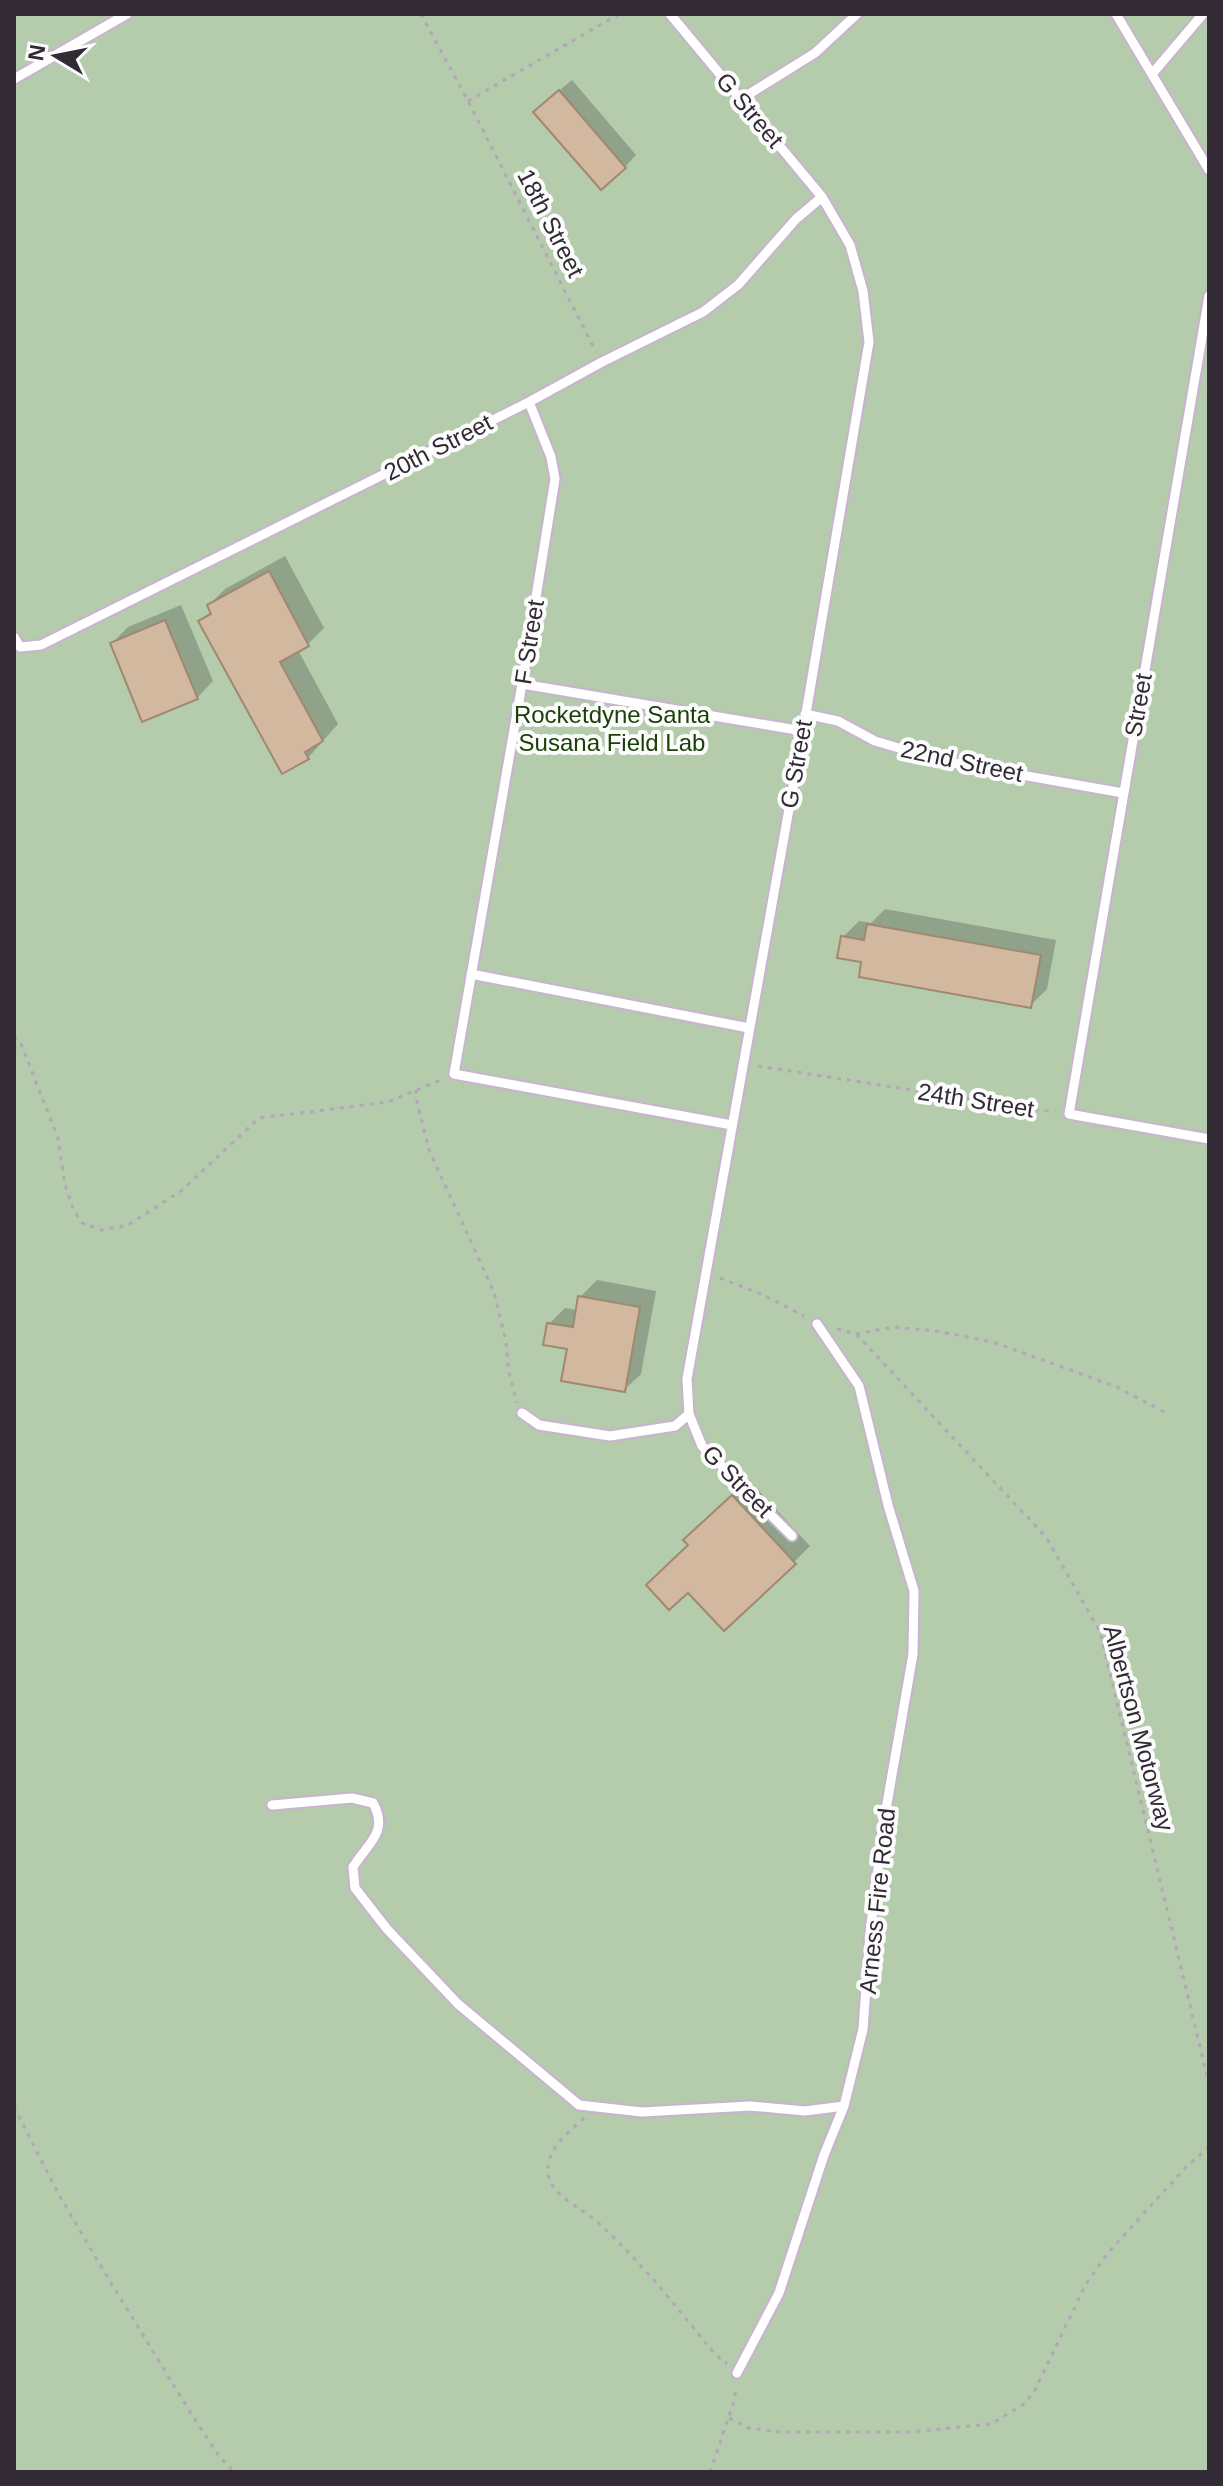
<svg xmlns="http://www.w3.org/2000/svg" width="1223" height="2486" font-family="Helvetica,sans-serif">
<style>
.green{fill:#b4cbac}
.shadow{fill:#0003}
.building{fill:#d3b8a0;stroke:#a18871;stroke-width:2}
.lines{fill:none;stroke-linecap:round;stroke-linejoin:round}
.lane-casing{stroke:#c9b3ce;stroke-width:13}
.path{stroke:#b4a5b8;stroke-width:3;stroke-dasharray:4 6;stroke-linecap:butt}
.lane{stroke:#fff;stroke-width:9}
.labels{text-anchor:middle;dominant-baseline:central;stroke-width:8;stroke-linejoin:round;paint-order:stroke}
.street-label{font-size:24px;fill:#322a34;stroke:#fcfcfc}
.park-label{font-size:24px;fill:#1b4109;stroke:#fcfcfc}
</style>
<rect width="100%" height="100%" fill="#fae8ff"/>
<path class="green" d="M14,14H1209V2472H14Z"/>
<path class="shadow" d="M572,80L636,155L625,167L548,100Z
M285,556L324,628L308,644L298,650L338,724L308,758L201,621L212,610L209,605L225,589Z
M181,605L213,681L197,698L112,643L128,627Z
M885,909L1056,940L1047,989L1031,1005L864,961L843,937L859,921L871,923Z
M597,1280L656,1291L641,1374L624,1390L569,1347L549,1324L565,1308L578,1310L580,1297Z
M749,1480L810,1546L794,1562L690,1545L702,1524Z"/>
<path class="building" d="M559,90L626,168L601,190L533,112Z
M269,571L309,646L280,662L323,741L305,752L309,759L282,774L198,621L211,614L207,605Z
M165,620L198,699L142,722L110,643Z
M867,924L1041,955L1031,1008L859,977L861,962L837,958L841,936L864,940Z
M578,1296L640,1307L625,1392L561,1381L567,1349L543,1345L547,1323L573,1327Z
M732,1495L796,1564L724,1631L688,1593L669,1610L646,1585L688,1545L683,1540Z"/>
<g class="lines">
<g class="lane-casing">
<path id="lane" d="M670,14L822,197L850,245L863,291L869,342L803,731L687,1379L689,1414L702,1446L792,1536
M1116,14L1209,170
M1152,74L1203,14
M14,79L127,14
M741,99L815,53L857,14
M1209,296L1069,1114L1209,1139
M529,402L551,457L555,479L522,684L454,1074L732,1125
M14,637L20,647L41,645L529,402L602,362L703,312L738,285L796,219L822,197
M522,684L803,731
M805,714L838,721L875,741L943,761L1123,793
M471,974L749,1028
M522,1413L539,1425L610,1436L675,1426L689,1414
M272,1805L352,1798L373,1803C389,1832 368,1843 353,1867L355,1888L387,1929L458,2004L579,2105L642,2112L750,2106L805,2111L844,2106
M737,2373L779,2293L824,2155L844,2106L863,2029L870,1933L884,1821L913,1654L914,1591L888,1505L859,1386L817,1324"/>
</g>
<path class="path" d="M421,14L468,101L596,352
M468,101L619,14
M14,1036L21,1044L58,1138L65,1185L73,1209L82,1223L102,1230L128,1225L181,1191L259,1118L388,1102L443,1079
M758,1066L1055,1112
M416,1090V1098L429,1150L494,1292L506,1342L509,1373L517,1403
M720,1278L761,1294L804,1316
M837,1329L856,1334L1046,1537L1100,1632L1209,2084
M856,1334L893,1327L936,1331L993,1342L1117,1387L1168,1414
M14,2107L58,2193L97,2260L192,2415L219,2456L234,2472
M584,2118C568,2133 546,2149 548,2173C550,2195 580,2207 595,2220C640,2260 677,2308 715,2354L727,2364
M729,2418L749,2428L780,2432H910L991,2424L1024,2404L1034,2392L1086,2284L1107,2254L1186,2167L1209,2147
M710,2472L734,2401L736,2387"/>
<use href="#lane" class="lane"/>
</g>
<g class="labels">
<g class="street-label">
<text transform="translate(750 110) rotate(50)">G Street</text>
<text transform="translate(551 223) rotate(63)">18th Street</text>
<text transform="translate(438 447) rotate(-27)">20th Street</text>
<text transform="translate(529 642) rotate(-81)">F Street</text>
<text transform="translate(1138 705) rotate(-80)">Street</text>
<text transform="translate(962 761) rotate(12)">22nd Street</text>
<text transform="translate(796 764) rotate(-80)">G Street</text>
<text transform="translate(976 1100) rotate(9)">24th Street</text>
<text transform="translate(738 1481) rotate(46)">G Street</text>
<text transform="translate(1139 1728) rotate(75)">Albertson Motorway</text>
<text transform="translate(877 1901) rotate(-84)">Arness Fire Road</text>
</g>
<g class="park-label">
<text x="612" y="714">Rocketdyne Santa<tspan x="612" dy="28">Susana Field Lab</tspan></text>
</g>
</g>
<rect width="1223" height="2486" fill="none" stroke="#322a34" stroke-width="32"/>
<g transform="translate(56 56) rotate(280)" stroke="#fcfcfc" stroke-width="6" paint-order="stroke">
<path d="M0-6L14 30L0 20L-14 30Z" fill="#322a34"/>
<text y="-12" font-size="22" font-weight="bold" text-anchor="middle" fill="#322a34">N</text>
</g>
</svg>
